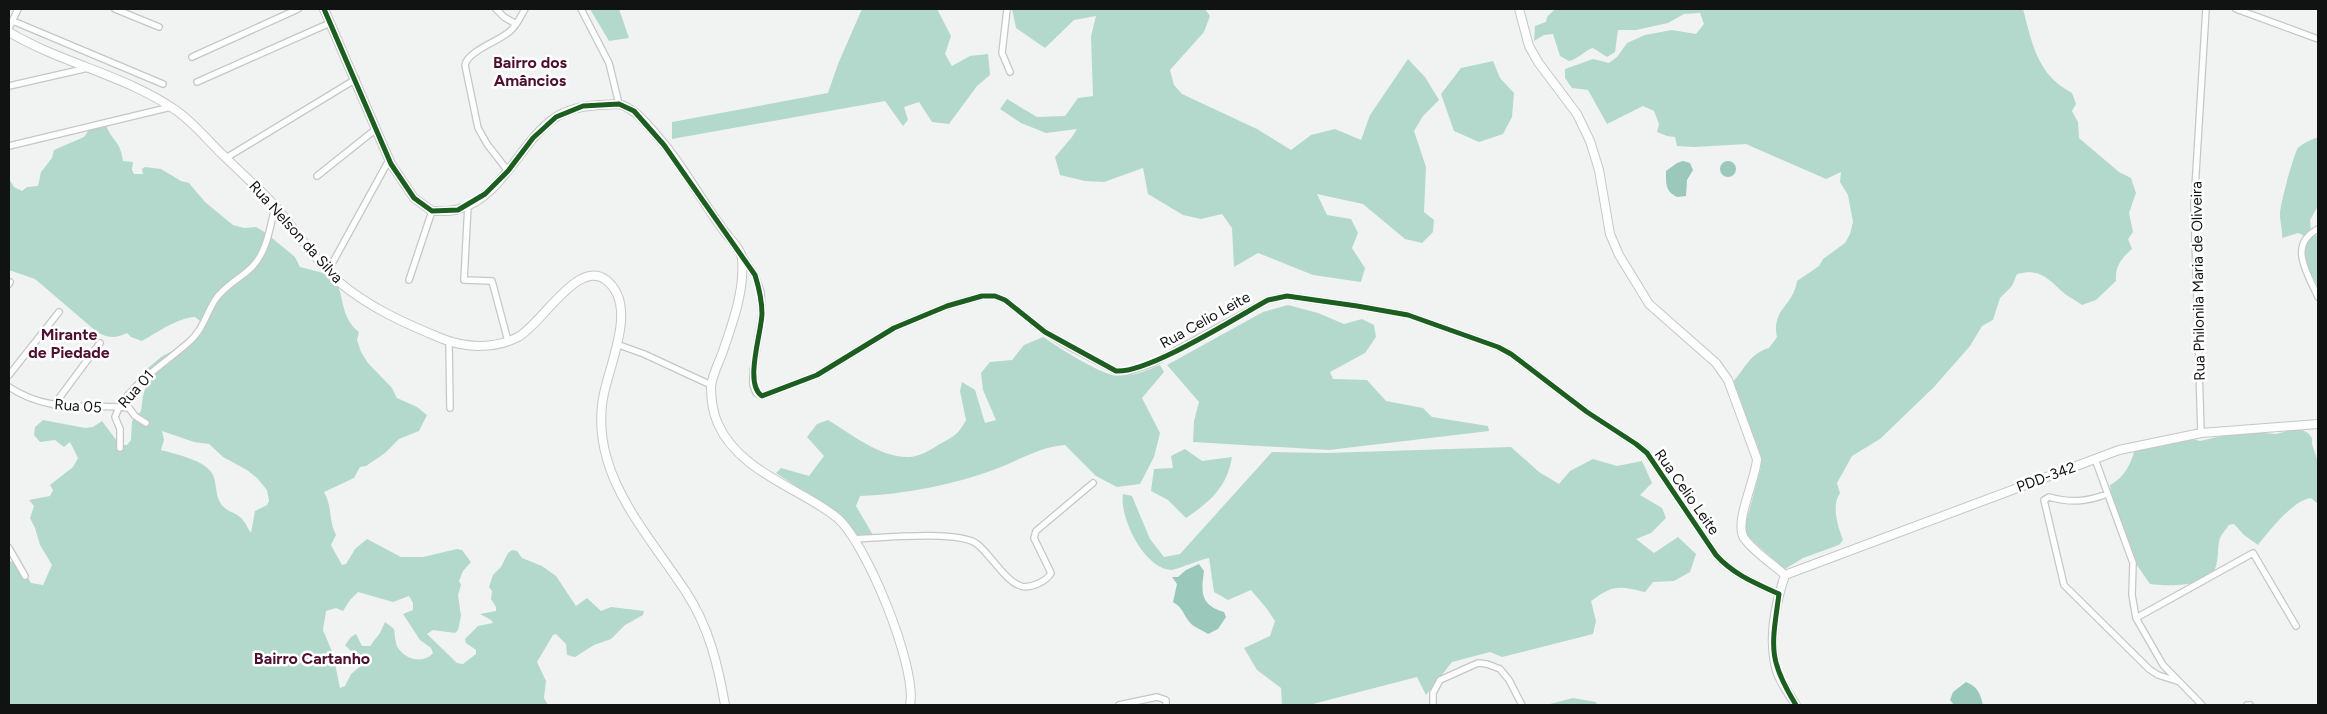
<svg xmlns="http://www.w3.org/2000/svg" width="2327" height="714" font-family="Figtree,sans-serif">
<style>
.forest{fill:#b3d9cd;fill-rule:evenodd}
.water{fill:#9ac8ba}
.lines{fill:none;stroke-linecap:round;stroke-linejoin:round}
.minor-casing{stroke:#c5c7c6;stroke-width:8}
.tertiary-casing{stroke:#c5c7c6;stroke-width:10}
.minor{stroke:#fdfdfd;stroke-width:5.5}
.tertiary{stroke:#fdfdfd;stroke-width:8}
.cycleway-casing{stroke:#fff;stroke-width:8}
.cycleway{stroke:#1b5e20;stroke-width:5}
.labels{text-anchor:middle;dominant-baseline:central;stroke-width:5;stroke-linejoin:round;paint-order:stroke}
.street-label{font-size:15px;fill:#111312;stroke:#fff}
.neighbourhood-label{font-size:16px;font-weight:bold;fill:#4f0f30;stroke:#fff}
</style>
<rect width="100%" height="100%" fill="#f1f3f2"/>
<path class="forest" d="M590,9H619L629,38L609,41Z
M862,9H937L951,36L945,54L952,66L970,56L988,54L990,75L977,86L949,124L932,122L919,102L904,107L908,120L903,126L885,101L672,139V122L828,93L838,64Z
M1012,9H1205L1210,16L1204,32L1170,70L1174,85L1182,94L1257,129L1291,150L1311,135L1335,129L1361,140L1370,115L1408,59L1425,77L1439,100L1423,116L1414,131L1426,167L1424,212L1434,220L1433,232L1422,243L1405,239L1363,204L1317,194L1327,215L1351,219L1358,233L1352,248L1365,268L1361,282L1313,275L1258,253L1234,267L1232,228L1222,214L1201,219L1183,215L1148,194L1143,168L1104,182L1085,181L1060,175L1055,157L1072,137L1077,129L1046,133L1021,123L1000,109L1007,99L1037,117L1065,116L1078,98L1093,96L1091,36L1096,16L1074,20L1045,48L1016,28Z
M1555,9H2023C2032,43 2037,75 2072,93L2076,104L2072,111L2078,122L2079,138L2119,172L2131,178L2136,193L2129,213L2133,232L2128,239L2132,249C2121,259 2115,266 2116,281L2096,300L2082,305C2077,301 2070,298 2065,294C2048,279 2042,268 2017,274L2012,286L2000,298L1993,320L1982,326L1970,346L1934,387L1880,439L1852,456L1837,483L1840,493C1831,506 1838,526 1843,540L1839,545L1803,558L1785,569L1747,536L1745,526L1761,467L1758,447L1732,383C1744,370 1750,353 1769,348L1777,337C1771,309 1793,307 1797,281L1819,266L1823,259L1845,243L1850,234L1853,222L1848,195L1840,182L1841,172L1826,179L1746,144L1694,147L1677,146L1675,137L1667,136L1657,132L1659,124L1654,111L1643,106L1607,124L1588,90L1572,88L1565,78V69L1593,59L1609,63L1617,57L1627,43L1645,35L1672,30L1696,34L1704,24L1700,13L1684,14L1668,23L1636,30H1618L1615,52L1607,57L1593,48C1583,51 1579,59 1569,61L1560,56L1553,34L1544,35L1534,41L1535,26L1546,22L1547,17Z
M1493,61L1500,78L1514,93L1512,117L1503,134L1479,142L1454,131L1441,94L1461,68Z
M93,124L106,125C112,142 120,139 123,161L133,162L132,170L134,174H143L142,169L145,167L161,169L181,181L189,183L205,202L233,225L244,228L256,227L266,233L295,257L300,267C310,270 322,271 331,277C346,287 337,315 359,332L357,340L361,352L368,363L392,388L397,398L417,407L427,415L419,431L399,439L385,453L366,466L360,467L354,478L324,492C333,508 328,519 336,535L331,545L342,565L346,564L355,549L367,539L401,557H423L457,549L462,550L471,562L463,571L459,581L461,585L458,595L461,616L458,630L455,633L433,630L427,634L457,663L463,664L476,654V650L466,643L465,639L478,626L493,623L491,620L480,614L496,611V607L491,599L492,591L489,587L493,575L501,567L508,553L512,550L517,551L522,558L542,566L556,576L576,606L587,598L601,611L611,607L644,611L643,615L625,625L611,639L594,645L575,657L567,655L566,644L556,634L553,635L537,662L546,681L544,698L548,705H9V561L20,564L31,583L43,585L52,565L40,545L35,528L30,518L34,506L29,500L50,496L53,490L50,485L73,467L78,458L70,442L64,447L55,440L40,442L34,435L35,427L43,420L85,428L93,427L102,421L120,445H127L131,440L132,421L141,411L143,396L149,376L148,368L161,357L191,341L205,325L195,317C177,318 158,332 142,341L131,337L127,333C115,339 108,338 97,332L35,279L9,270V179L14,187L22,191L27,187L38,186L41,172L52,158L54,150L84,137ZM162,431L194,442L209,444L223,457L247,470L257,478L267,490L269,501L267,505L255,511L251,533C248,529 245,521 240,517C234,512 227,512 221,504C215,495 217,484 213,475C206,460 175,454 161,450L164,440ZM358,592L393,602L409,596L413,603V610L403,614L420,640L431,648L433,653C424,664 406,660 398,648C395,643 395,635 394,629L385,622L380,633L370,646H362L356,634L351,637L345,645L354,654L366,659L363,664L351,674L345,686L340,688L333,654L323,630L326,611L336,608L343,611L350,600Z
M2318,137V206L2310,220L2311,231L2318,237V287L2303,258V235L2298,233L2282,238C2283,230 2280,223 2280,215C2279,208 2294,153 2298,148C2304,142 2311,140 2318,137Z
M1288,305L1318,313L1344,324L1362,319L1374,325L1376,337L1365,353L1330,372L1333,379L1367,380L1386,401L1423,408L1432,417L1488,426L1489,431L1329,450L1193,442L1194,421L1199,402L1167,365L1263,312Z
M1043,337C1058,347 1102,376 1119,376C1133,377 1147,370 1160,365L1164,372L1142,398L1160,433L1154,457L1140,484L1117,487L1096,476L1065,445C1040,447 1019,460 996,469C952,485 907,494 860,496L856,506L873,535L858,537L842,517L776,473L781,468L809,476L824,456L807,437L817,424L828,420C851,434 881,458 909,457C918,457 931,450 938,445C953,437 958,435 966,420L960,391L962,382L975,390L985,423L996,420L983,390L981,373L990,362L1012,360L1024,345Z
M2298,428L2308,433L2312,438V444L2318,462V504L2311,498C2293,500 2268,532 2258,545L2244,535L2234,524L2229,525C2226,529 2222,534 2220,538C2217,548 2219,560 2215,569C2206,588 2167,586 2150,584L2132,558L2122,533L2115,526L2110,485C2124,478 2131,464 2135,449L2180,435L2200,441L2243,431L2276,434Z
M1511,447L1539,472L1559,484L1570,471L1593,459L1617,466L1642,461L1652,483L1640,495L1662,508L1666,518L1651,533L1636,539L1654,553L1678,537L1696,554L1690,572L1674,581L1653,582L1645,592C1619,586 1614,584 1591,601L1596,621L1593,634L1502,657L1490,652L1452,662L1426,695L1417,677L1309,705H1282L1281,688L1257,670L1244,648L1270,636L1275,621L1267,609L1251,590L1228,600L1214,592L1209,558C1199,560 1178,569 1172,570C1145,570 1119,518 1123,494L1132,496L1150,539L1164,557L1180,554L1272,452L1326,453Z
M1185,449L1202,461L1232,457C1227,487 1211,501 1186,518L1168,500L1151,491L1154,469L1173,468L1171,456Z
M1573,698L1596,702L1597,705H1546Z"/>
<path class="water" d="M1720 169a8 8 0 1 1 16 0a8 8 0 1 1-16 0Z
M1683,161L1690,163L1693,170L1687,180L1686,196L1677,197C1665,191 1666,184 1666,171L1677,163Z
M1199,564L1204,571C1201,592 1200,605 1224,612L1226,617L1218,629L1208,634C1201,629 1192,627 1188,620C1182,612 1183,608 1173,602L1177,584L1172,577H1178L1186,570Z
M1966,682C1978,687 1980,693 1983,705H1954L1950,700L1953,692Z"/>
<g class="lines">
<g class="minor-casing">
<path id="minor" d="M115,9L159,27
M496,9L504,17L516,24
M581,9L609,63L619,104
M1007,9L1002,53L1010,72
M2236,9L2318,39
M13,21L163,84
M9,28L18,9
M192,57L298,9
M197,82L330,23
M9,86L88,68
M9,146L171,107
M226,158L356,79
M508,171L487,144L478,128L465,65C468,51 497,42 509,32C517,26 520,17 525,9
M317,176L376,129
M468,205L464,280L492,281L508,341
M2318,229C2287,245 2308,274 2318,297
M743,257L755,275L761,292L762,314L753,372V385L756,393L762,396L817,375L894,328L947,306L982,296H995L1005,300L1045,332L1072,348L1116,371L1127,372L1153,363L1268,300L1287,296L1357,306L1408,315L1498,347L1511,354L1587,412L1636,444L1647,453L1716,555C1734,575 1755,583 1779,594
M328,271L389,160
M409,280L432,211
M9,284L10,282
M449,341L450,408
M619,345L644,354L711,385
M9,375L59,312
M9,387C50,414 84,403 129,408L135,416L146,423
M54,405L100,343
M2201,433L2194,205L2206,9
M120,448V429L115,417C125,387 166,363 189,342C203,330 206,314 215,300C225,285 240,279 252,267C267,252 270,227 275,207
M2095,459L2133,563L2132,595L2136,618L2163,665L2202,705
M2107,494C2086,502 2070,503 2049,497L2044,500L2064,585L2149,669L2158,675L2177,681
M855,539C880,538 959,530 977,544C990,554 1006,582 1021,586C1030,589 1047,581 1051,573L1034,538L1036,531L1093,483
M9,548L25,576
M2136,618L2253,553L2296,626
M1119,705L1157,697L1166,700V705
M1433,705V693L1440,680L1478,663L1487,664L1500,669L1509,680L1522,705
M2247,705H2250"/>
</g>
<g class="tertiary-casing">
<path id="tertiary" d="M324,9L391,164L414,198L432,211C440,211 451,212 459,209C504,196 519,142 556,117C574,105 598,105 619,104C637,109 652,130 664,144C686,171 703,203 724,231C729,238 742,250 742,259C745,290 732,325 722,354C718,364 712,376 711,387C711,398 713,413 718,424C739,471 797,487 835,516C865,538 918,669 910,705
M1519,9L1529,46L1538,62L1577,114L1590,141L1599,170L1610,234L1619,255L1649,304L1716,363L1728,380L1757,459C1756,479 1734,522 1744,538C1754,552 1773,564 1785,575C1776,602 1769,635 1775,664C1778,679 1788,692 1796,705
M9,32C62,64 126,75 177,111C195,124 209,142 225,157C242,174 260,189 276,207C297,232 314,259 338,281C368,307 406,324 443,339C466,348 495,349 518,337C542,324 578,258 606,280C641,307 605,371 602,405C600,423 602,442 607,459C620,506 660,552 686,592C709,627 718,665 725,705
M1785,575L2119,450L2201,433L2318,424"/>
</g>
<use href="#minor" class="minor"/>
<use href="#tertiary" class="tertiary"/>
<g class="cycleway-casing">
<path id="cycleway" d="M324,9L391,164L414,198L432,211L458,210L485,194L508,171L533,138L556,117L583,106L619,104L634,111L664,145L755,275C759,288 762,300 762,314C761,335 744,384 762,396L817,375L894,328L947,306L982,296H995L1005,300L1045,332L1116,371C1149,373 1235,318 1268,300L1287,296L1357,306L1408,315L1498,347L1511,354L1587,412L1636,444L1647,453L1716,555C1734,575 1755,583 1779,594C1772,646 1767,658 1796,705"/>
</g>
<use href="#cycleway" class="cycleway"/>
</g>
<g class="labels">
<g class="street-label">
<text transform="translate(296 232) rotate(48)">Rua Nelson da Silva</text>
<text transform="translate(2198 281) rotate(-91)">Rua Philonila Maria de Oliveira</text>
<text transform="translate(1205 320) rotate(-29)">Rua Celio Leite</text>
<text transform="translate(136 389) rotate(-48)">Rua 01</text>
<text transform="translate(78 406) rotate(4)">Rua 05</text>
<text transform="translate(2046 477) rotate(-20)">PDD-342</text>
<text transform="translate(1687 492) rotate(55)">Rua Celio Leite</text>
</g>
<g class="neighbourhood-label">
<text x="530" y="62">Bairro dos<tspan x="530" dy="18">Amâncios</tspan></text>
<text x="69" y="334">Mirante<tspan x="69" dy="18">de Piedade</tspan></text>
<text x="312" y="658">Bairro Cartanho</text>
</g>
</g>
<rect width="2327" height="714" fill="none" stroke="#111312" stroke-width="20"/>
</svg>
